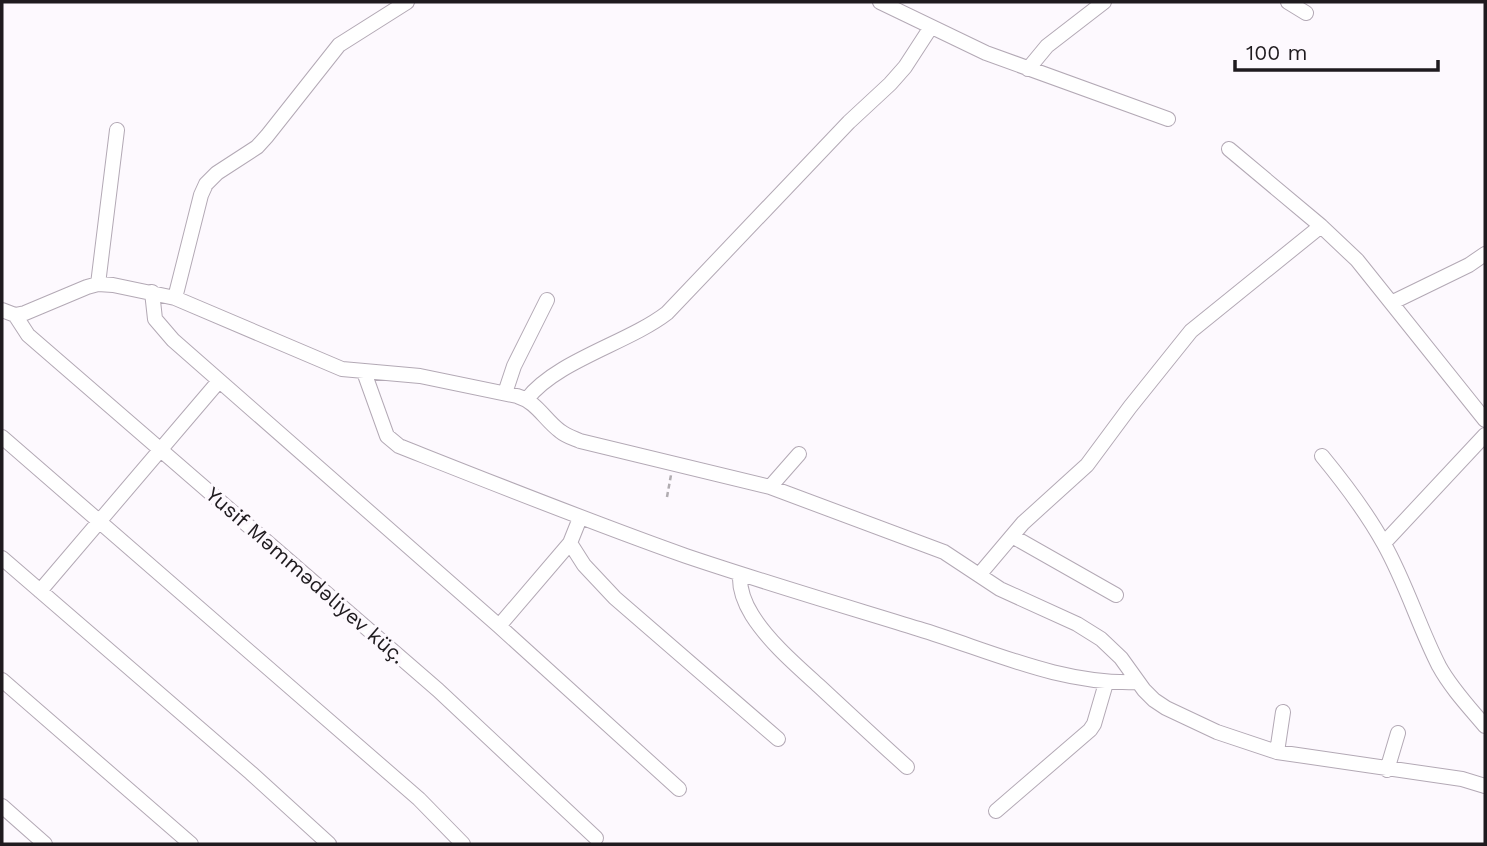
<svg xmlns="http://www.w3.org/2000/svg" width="1487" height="846" font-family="'Work Sans',sans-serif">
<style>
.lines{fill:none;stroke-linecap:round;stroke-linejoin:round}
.minor-casing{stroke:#b3a9b5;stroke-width:16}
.path{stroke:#b1adb1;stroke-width:2.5;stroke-dasharray:5 3.5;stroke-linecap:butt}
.minor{stroke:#fff;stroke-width:14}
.labels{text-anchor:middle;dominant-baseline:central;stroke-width:7;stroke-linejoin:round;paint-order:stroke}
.street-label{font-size:21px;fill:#1f1b1f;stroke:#fdf9fe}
</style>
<rect width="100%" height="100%" fill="#fdf9fe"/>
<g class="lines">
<g class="minor-casing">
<path id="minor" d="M880,2L986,53L1168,119
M1288,2L1306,13
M1028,69L1047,46L1104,2
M1229,149L1321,226L1357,260L1485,420
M98,284L117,130
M152,292L155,319L173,340L499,626L679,789
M175,298L201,195L206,184L217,173L257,147L267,136L339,45L407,2
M1393,302L1469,265L1485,254
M2,310L15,315L25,313L87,287L98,284L113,285L175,298L342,369L420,376L517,396C537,402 544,419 560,431C566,436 573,438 580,441L770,487L944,552L1000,589L1077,624L1101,639L1121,658L1144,690L1154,700L1166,708L1217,732L1277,752L1462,779L1485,786
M15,315L28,335L438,690L596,838
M364,372L387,436L399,446C495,484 590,522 686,556C763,582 841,605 919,629C991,651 1061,685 1138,682
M505,393L514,366L547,300
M527,399C556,361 628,343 667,313L849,122L890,84L905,67L931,27
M2,437L419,799L463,844
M1322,456C1345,484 1367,513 1384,544C1406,583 1419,627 1439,666C1451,688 1469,707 1485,726
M770,487L799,454
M580,518L570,543L584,565L615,598L778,739
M1012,536L1116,595
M1384,543L1485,435
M2,558L251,773L329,844
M740,574C739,589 744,602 752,615C769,642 796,665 819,686C848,713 877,740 907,767
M979,575L1023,523L1087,465L1130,407L1191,331L1321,226
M40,591L219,381
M499,626L570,543
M2,680L191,844
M1277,752L1283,712
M1387,770L1398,733
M2,806L45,844
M996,811L1090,730L1094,724L1106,683"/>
</g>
<path class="path" d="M667,497L671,475"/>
<use href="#minor" class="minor"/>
</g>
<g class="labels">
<g class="street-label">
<text transform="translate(306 575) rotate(41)">Yusif Məmmədəliyev küç.</text>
</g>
</g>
<rect width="1487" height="846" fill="none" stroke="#1f1b1f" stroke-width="7"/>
<path d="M1235 60v10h203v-10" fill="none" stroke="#1f1b1f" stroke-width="3.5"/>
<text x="1246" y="60" font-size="21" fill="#1f1b1f" stroke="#fdf9fe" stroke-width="5" paint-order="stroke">100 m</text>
</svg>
